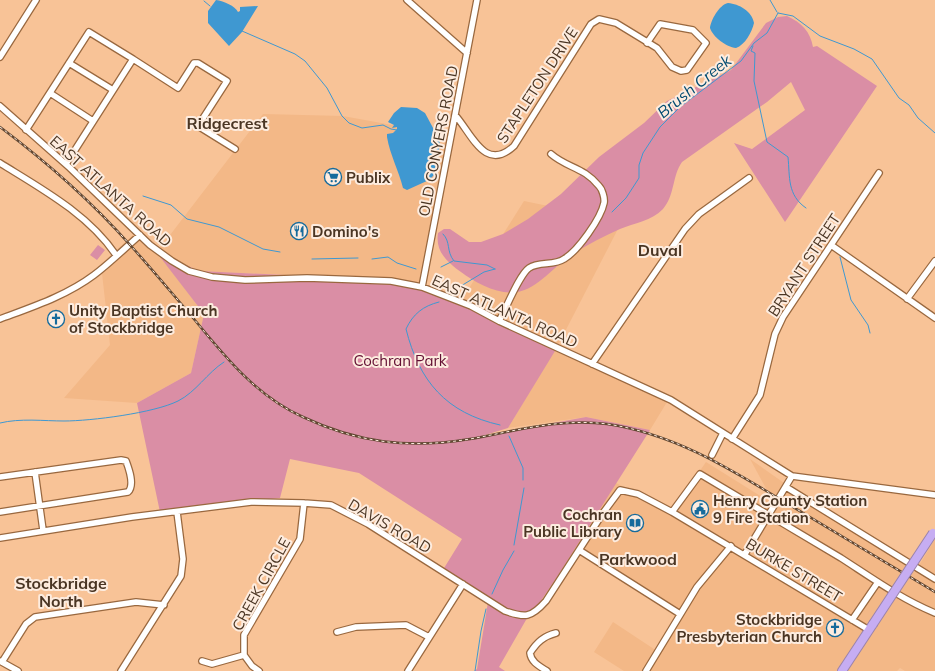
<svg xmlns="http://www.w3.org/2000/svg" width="935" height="671" font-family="Mulish,sans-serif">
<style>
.built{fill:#f3b887}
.green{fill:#da8ea5}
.water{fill:#3f98d1}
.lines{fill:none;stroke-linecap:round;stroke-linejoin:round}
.stream{stroke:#3f98d1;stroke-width:1}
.minor-casing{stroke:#99683f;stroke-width:8}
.highway-casing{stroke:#9b83aa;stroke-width:10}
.minor{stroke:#fff;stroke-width:5.5}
.highway{stroke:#c6adf2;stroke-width:8}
.rail-casing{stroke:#624833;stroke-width:2.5}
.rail{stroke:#fdecdf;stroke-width:1;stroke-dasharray:3;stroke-linecap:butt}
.highway-bridge-casing{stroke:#9b83aa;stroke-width:10;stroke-linecap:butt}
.highway-bridge{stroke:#c6adf2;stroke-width:8}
.labels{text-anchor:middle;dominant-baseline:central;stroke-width:4;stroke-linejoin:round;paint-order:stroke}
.street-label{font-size:15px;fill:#4a3523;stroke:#fdecdf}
.poi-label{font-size:15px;font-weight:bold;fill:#4a3523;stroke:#fdecdf;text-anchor:start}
.park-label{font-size:15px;fill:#630f33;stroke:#fdecdf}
.water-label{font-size:16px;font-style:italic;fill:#024b71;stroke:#fdecdf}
.neighbourhood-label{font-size:16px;font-weight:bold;fill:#4a3523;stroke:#fdecdf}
</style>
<rect width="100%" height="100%" fill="#f8c397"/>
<path class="built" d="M263,114L343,116L452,136L422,284L386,280L200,271L158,253L204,314L191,373L137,403L64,398L110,345L101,264L137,231L157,252Z
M636,194L555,351L667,402L650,430L586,417L508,428L554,351L461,301L524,201L563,209Z
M750,459L824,511L915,572L935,539V671H905L900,668L897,671H624L594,652L613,622L657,651L681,613L575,547L616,483L672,511L706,462L775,505Z"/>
<path class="green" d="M787,16C802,23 810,31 813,47L817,46L877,86L785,222L734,143L752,149L805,110L791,82L767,102L682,162C672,176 675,195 663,209C652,221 634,223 620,229C604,236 589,244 574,253C556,264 538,289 517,292C498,295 476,283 461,272C447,262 435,251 438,233L444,229H450L469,242H481L503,234L528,219L561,194L599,157L644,123L667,101L731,70L766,23L778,17Z
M98,245L105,250L97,260L90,255Z
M157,253L200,271L386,280L422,284L461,301L555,351L508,428L482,436L586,417L650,430L557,577L538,605L530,613L499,667L505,671H474L477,669L488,602L505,611L441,573L462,539L359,473L290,459L280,498L160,512L137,403L191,373L204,314Z"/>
<path class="water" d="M216,0C224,1 235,6 238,12L240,11V7L258,6L242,32L229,46L208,23V11Z
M728,3C739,4 752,11 754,23C752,32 745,45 736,48C726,47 713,37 710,28C711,20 719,5 728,3Z
M401,107L417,108L425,113L439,139L440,145L434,175L429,180L407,190L403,188C399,171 390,155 387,137V134L393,133L397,129V127L392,128L394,125L388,122L394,113Z"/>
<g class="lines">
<path class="stream" d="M770,0L777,12
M204,1L210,6
M778,13L793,16L820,36L854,49L872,59L899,98L909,105L918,118L935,133
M242,31L295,54L305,61L327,88L342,116L349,123L362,128L383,125L391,129L397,130
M753,46L751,51L755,53L754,81L767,142L788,157C790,177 787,195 806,208
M143,196L171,205L187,219L219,227L263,249L280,252
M612,212L626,198L639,178V165L643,153L660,127L680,107L741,61L754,43L767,33L778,13
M443,234C451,242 446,251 454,261L487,265L495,269
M840,257L851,300L868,325L870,333
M312,259L358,258
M372,259L388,257L397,263L416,269
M441,267L453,261
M451,292L484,272L495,269
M439,302C423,306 413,314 406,329C419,381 446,413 500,425
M0,423C20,418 44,421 64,421C91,421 154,413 178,401C196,392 207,373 224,362
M509,436L523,468V480
M514,545L524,488
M492,594L503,570L514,551
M475,671L481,631L486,609"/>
<g class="minor-casing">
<path id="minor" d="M407,0L467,53
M0,57L36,0
M69,63L113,90
M50,93L93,121
M0,106L70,168L150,245L172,261L189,271L212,277L245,280L307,278L391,281L422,287L471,306L499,321L671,400L792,476L935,495
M455,115C472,134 485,173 514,146L591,24L599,19L616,23L657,48L672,67L681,71L687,70L706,43L693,30L660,24L647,43
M26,130L89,32L133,59
M0,163C42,189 88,214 116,255
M66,164L133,59L178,88L194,63H198L227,81L198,126L235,149
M831,245L935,318
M422,287L477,0
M907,299L935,261
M0,319C32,307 66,296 94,275C110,263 125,248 140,235
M499,321C506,309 519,275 529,268C539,261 554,266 564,259C578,251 601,218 604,203C605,198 602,189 599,186C584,167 567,168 551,154
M592,364L685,229L699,214L749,178
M732,439L760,395L775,334L783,317L879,173
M712,455L723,433
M35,472L43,530
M0,477L121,460L126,461C129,469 135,485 128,492L0,512
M786,487L935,579
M672,512L700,474C747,502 794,530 841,558C872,578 901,599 935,613
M0,538L132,517L251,502L304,503L331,505L368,524L505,611C525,618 531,618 546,601L603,513L620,490L638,494L672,512L869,630
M579,550L680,614
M745,554L792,476
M852,620L878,582
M337,632L356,627L406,625L429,637
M0,661L18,671
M202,661L212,664L244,655
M2,662L26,624L35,617L136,602L164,605
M121,671L181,576L183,559L177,512
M259,671L252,666L244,655V635L300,539L304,503
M408,671L463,584
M547,671C539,666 531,662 530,653C537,642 544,636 556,633
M646,671L697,587L731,546"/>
</g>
<g class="highway-casing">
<path id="highway" d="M842,671L873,624"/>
</g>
<use href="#minor" class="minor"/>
<use href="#highway" class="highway"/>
<g class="rail-casing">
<path id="rail" d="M0,127C48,163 92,202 131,246C151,268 170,291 189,313C222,353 254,395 303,417C358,443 409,449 470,439C515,431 560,418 607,424C675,434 730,469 788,504C837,533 886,563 935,592"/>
</g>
<use href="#rail" class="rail"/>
<g class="highway-bridge-casing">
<path id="highway-bridge" d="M873,624L933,533"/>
</g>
<use href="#highway-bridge" class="highway-bridge"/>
</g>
<defs>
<g id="supermarket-ring" transform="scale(0.9)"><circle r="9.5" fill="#fdecdf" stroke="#166b9c" stroke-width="1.5"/><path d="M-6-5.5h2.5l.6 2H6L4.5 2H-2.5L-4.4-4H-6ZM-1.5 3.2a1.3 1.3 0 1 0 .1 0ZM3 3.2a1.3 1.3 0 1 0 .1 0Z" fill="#166b9c"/></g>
<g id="restaurant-ring" transform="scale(0.9)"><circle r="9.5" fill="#fdecdf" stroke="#166b9c" stroke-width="1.5"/><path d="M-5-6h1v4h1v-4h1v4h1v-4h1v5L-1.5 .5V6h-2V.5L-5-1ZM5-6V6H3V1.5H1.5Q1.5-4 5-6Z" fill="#166b9c"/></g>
<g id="church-ring" transform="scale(0.9)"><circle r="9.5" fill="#fdecdf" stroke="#166b9c" stroke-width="1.5"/><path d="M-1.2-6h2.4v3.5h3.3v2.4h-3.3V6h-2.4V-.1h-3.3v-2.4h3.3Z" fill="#166b9c"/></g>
<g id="civic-ring" transform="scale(0.9)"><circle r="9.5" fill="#fdecdf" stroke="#166b9c" stroke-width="1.5"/><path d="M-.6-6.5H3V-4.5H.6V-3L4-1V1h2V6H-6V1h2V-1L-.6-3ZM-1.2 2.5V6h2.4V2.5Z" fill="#166b9c"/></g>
<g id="library-ring" transform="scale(0.9)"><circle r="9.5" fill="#fdecdf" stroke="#166b9c" stroke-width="1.5"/><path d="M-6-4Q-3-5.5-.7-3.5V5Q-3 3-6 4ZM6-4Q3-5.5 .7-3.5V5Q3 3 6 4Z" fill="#166b9c"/></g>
</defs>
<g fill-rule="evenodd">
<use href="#supermarket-ring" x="333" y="177"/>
<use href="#restaurant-ring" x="299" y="231"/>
<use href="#church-ring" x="56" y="319"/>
<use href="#civic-ring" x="700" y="509"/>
<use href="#library-ring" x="635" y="523"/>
<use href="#church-ring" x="835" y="628"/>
</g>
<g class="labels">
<g class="street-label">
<text transform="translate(537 85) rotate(-57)">STAPLETON DRIVE</text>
<text transform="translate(438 141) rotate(-79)">OLD CONYERS ROAD</text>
<text transform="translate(111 191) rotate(42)">EAST ATLANTA ROAD</text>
<text transform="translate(804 265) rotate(-57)">BRYANT STREET</text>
<text transform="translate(505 311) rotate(24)">EAST ATLANTA ROAD</text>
<text transform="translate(390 526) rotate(30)">DAVIS ROAD</text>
<text transform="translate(794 570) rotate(31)">BURKE STREET</text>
<text transform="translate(261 584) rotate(-61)">CREEK CIRCLE</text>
</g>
<g class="poi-label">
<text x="346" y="177">Publix</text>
<text x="312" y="231">Domino's</text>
<text x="69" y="310">Unity Baptist Church<tspan x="69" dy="17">of Stockbridge</tspan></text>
<text x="713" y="500">Henry County Station<tspan x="713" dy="17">9 Fire Station</tspan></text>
<text x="622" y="514" text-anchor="end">Cochran<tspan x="622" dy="17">Public Library</tspan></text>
<text x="822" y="619" text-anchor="end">Stockbridge<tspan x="822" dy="17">Presbyterian Church</tspan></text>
</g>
<g class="park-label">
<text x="400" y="360">Cochran Park</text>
</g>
<g class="water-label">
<text transform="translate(694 86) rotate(-39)">Brush Creek</text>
</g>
<g class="neighbourhood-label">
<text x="227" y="123">Ridgecrest</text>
<text x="660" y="250">Duval</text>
<text x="638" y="559">Parkwood</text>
<text x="61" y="583">Stockbridge<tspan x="61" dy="18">North</tspan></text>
</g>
</g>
</svg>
